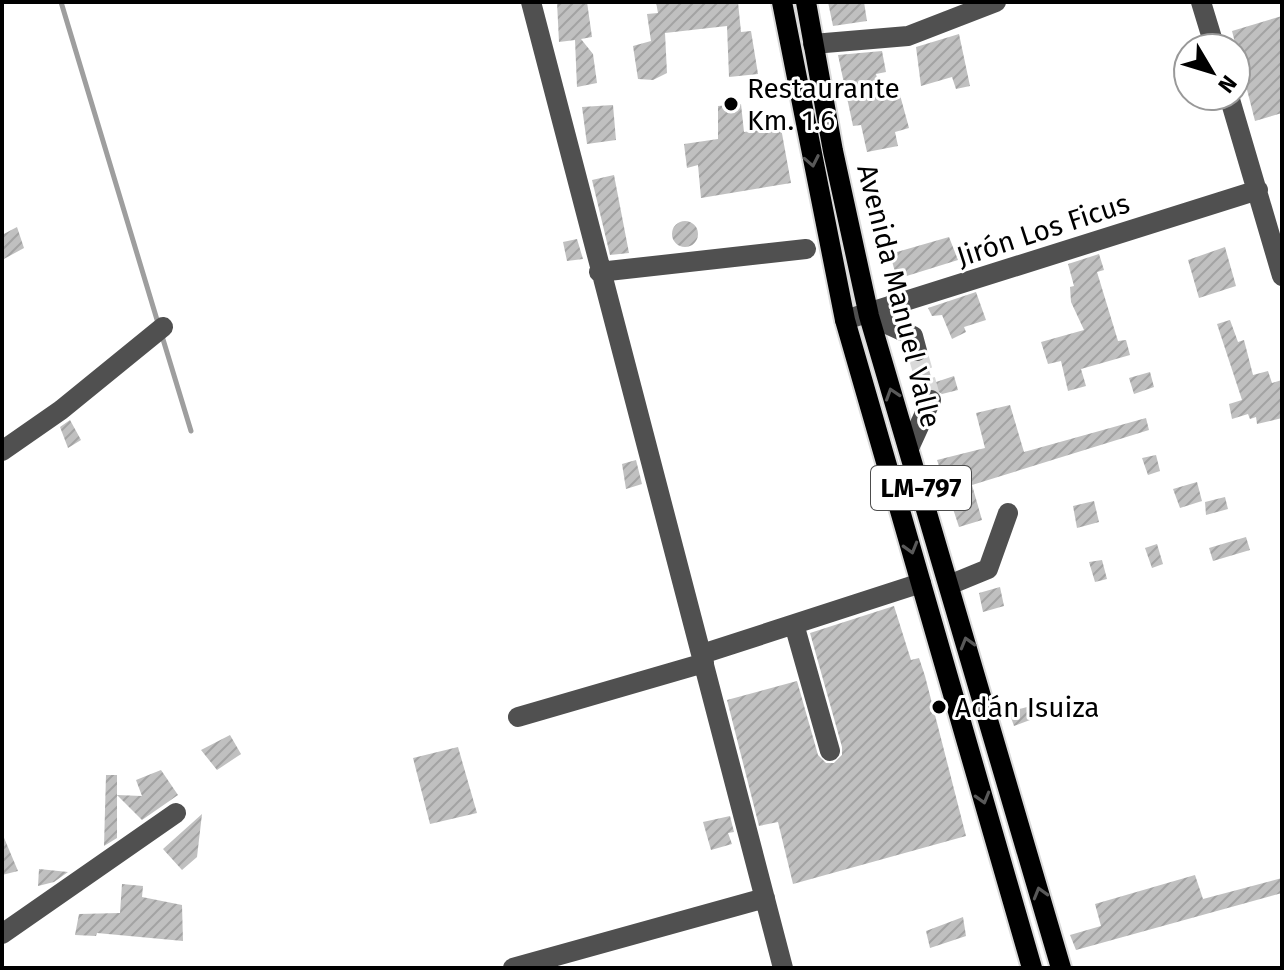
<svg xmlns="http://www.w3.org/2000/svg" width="1284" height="970" font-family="'Fira Sans',sans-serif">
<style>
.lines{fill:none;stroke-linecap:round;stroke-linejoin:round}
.stream{stroke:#9e9e9e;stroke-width:5}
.building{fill:url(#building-hatch)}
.minor-tunnel{stroke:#d9d9d9;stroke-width:20;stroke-dasharray:20 10;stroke-linecap:butt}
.major-casing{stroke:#dbdbdb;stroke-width:24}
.minor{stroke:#505050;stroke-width:20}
.major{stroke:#000;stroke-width:20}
.oneway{stroke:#595959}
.poi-dot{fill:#000;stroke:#fff;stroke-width:3}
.labels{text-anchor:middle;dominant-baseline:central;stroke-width:6;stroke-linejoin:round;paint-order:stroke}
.shield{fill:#fff;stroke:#4c4c4c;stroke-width:2}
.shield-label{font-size:26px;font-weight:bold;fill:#000}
.poi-label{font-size:28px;fill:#000;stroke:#fff;text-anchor:start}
.street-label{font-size:28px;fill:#000;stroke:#fff}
</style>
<defs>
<pattern id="building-hatch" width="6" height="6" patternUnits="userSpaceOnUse" patternTransform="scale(2)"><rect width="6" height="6" fill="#c0c0c0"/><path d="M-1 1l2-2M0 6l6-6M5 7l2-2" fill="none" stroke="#a3a3a3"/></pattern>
</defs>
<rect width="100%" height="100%" fill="#fff"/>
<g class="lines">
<path class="stream" d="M61,2L158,323
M162,336L191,431"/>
</g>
<path class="building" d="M557,2H587L592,37L581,39L593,54L597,83L577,87L575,40L559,42Z
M656,2H738L741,32L751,31L758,74L729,77L727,26L665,33L667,73L653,80L638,79L633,46L651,41L647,14L658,13Z
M828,2H864L867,21L833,26Z
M1282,16V113L1255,121L1232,31Z
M959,34L970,86L956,89L952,77L921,86L916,47Z
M882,51L886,72L876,74L882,99L900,95L909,128L895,132L898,146L867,152L861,125L853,126L838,55Z
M741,104L744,132L781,128L791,183L701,198L698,165L687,168L684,144L718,139V106Z
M613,105L616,140L587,144L582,107Z
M614,175L629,253L610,255L592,180Z
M672 234a13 13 0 1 1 26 0a13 13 0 1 1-26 0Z
M17,227L24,248L2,260V235Z
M949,237L958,260L897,279L890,254Z
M577,239L583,259L567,261L563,242Z
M1225,247L1236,286L1199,298L1188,260Z
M1099,254L1104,270L1097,272L1118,341L1126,340L1130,355L1081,369L1086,386L1068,391L1061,361L1048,364L1041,342L1084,330L1071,302L1070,287L1074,286L1068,264Z
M976,292L986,320L964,327L966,332L952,339L942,315L932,316L928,308Z
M1230,320L1238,342L1244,340L1253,375L1268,371L1272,383L1282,380V418L1257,424L1256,417L1250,419L1248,414L1232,419L1229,404L1242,400L1217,324Z
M926,360L933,383L954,376L958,390L942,394L931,387L921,392L913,363Z
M1150,372L1154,387L1134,394L1129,378Z
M1010,405L1024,452L1146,418L1149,430L972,485L982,520L959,527L937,460L985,448L976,413Z
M70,420L81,440L68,448L60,427Z
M1156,455L1160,471L1148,475L1142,458Z
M636,460L642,484L626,489L622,464Z
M1197,482L1202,501L1180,508L1173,489Z
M1225,497L1228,509L1206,515L1205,502Z
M1094,501L1099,522L1077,528L1073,506Z
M1246,537L1250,550L1213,561L1209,548Z
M1157,544L1163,564L1152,568L1145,548Z
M1102,560L1107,579L1095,582L1089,562Z
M1000,587L1004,606L983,612L979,593Z
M894,606L911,660L919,658L925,676L966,836L793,884L778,822L759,826L727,700L797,681L818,755L826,763H834L842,755V747L810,633Z
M1027,707L1030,720L1014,726L1009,712Z
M230,735L241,754L217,770L201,750Z
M458,747L477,813L430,824L413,758Z
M161,770L178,795L142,820L117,795L142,796L136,780Z
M106,775H117V838L104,846Z
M202,814L197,857L182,870L163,849Z
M730,816L734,832L728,833L732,844L711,850L703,822Z
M2,833L18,871L2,875Z
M39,869L68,872L54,882L38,886Z
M1195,875L1203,899L1282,878V893L1076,950L1070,935L1101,926L1095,904Z
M122,884L143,886L142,897L182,905L183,941L97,933L96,936L75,935L79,914L120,913Z
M963,917L966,936L930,948L926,931Z"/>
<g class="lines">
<path class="minor-tunnel" d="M917,351L931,400"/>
<g class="major-casing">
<path id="major" d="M782,2L845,320L1032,968
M806,2L833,151L869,316L1061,968"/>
</g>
<path class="minor" d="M531,2L783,968
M1201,2L1215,48
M813,44L908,36L996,2
M1229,96L1282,276
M599,272L806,249
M869,316L913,336L917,351
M845,320L1258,190
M909,448L931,400
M2,451L61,410L163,327
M949,585L988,569L1008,513
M794,624L830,751
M702,654L921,583
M518,717L704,663
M2,934L176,813
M513,968L765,898"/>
<use href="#major" class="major"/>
</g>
<defs><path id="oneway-chevron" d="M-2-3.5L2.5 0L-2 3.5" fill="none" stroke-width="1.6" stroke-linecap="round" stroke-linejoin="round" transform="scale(2)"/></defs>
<g class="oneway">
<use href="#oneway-chevron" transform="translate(812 161) rotate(79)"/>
<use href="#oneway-chevron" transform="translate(892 394) rotate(-108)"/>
<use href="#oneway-chevron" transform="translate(911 548) rotate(74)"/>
<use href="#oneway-chevron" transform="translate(967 643) rotate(-106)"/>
<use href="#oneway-chevron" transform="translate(983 798) rotate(74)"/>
<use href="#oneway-chevron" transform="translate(1040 893) rotate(-106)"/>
</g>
<g class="poi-dot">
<circle cx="731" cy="104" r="8"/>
<circle cx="939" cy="707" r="8"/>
</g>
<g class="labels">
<rect class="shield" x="871" y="466" width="100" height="44" rx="6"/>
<g class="shield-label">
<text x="921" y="488">LM-797</text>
</g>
<g class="poi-label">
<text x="747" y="88">Restaurante<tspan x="747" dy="32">Km. 1.6</tspan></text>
<text x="955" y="707">Adán Isuiza</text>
</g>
<g class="street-label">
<text transform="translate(1043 230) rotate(-18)">Jirón Los Ficus</text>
<text transform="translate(899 296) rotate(76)">Avenida Manuel Valle</text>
</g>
</g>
<rect width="1284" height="970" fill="none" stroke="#000000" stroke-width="8"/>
<g transform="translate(1212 72) rotate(128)"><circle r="38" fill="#ffffff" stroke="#999999" stroke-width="2"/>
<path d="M0-6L14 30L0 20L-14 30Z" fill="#000000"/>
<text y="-12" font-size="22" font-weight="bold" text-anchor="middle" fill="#000000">N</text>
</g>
</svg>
